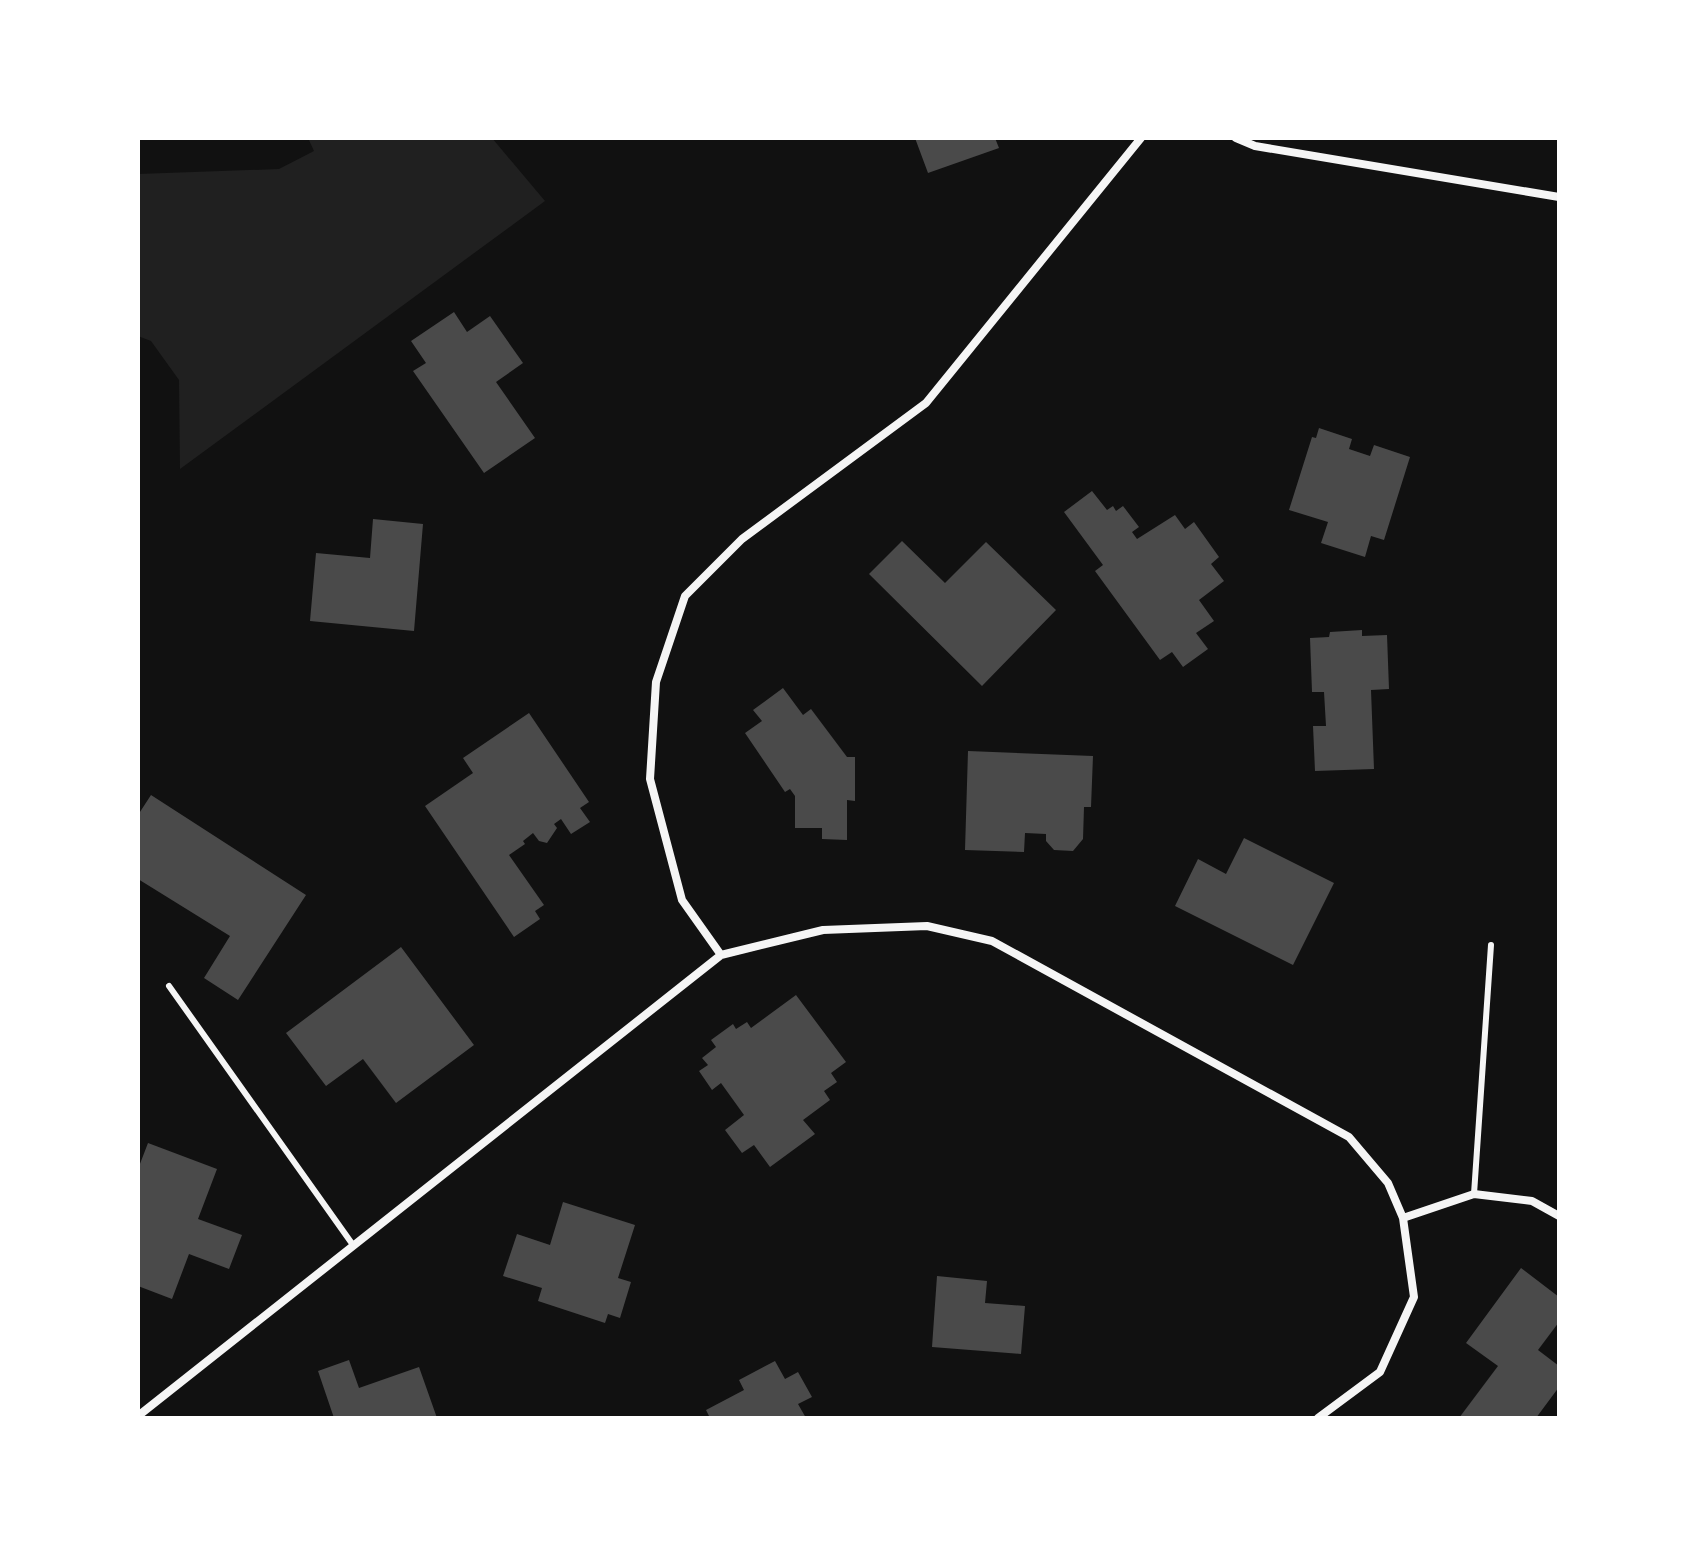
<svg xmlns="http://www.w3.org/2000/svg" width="1697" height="1556" font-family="Helvetica,sans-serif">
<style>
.green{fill:#202020}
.building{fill:#4a4a4a}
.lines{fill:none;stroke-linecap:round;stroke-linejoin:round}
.service{stroke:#f5f5f5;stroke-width:6}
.minor{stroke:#f5f5f5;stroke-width:8}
</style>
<rect width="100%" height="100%" fill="#111"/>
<path class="green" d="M308,138H492L545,201L180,469L179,380L151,341L138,336V174L279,169L314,151Z"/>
<path class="building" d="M915,138H995L999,148L928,173Z
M454,312L467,332L490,316L523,363L496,382L535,438L484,473L413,371L426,363L411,341Z
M1319,428L1352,439L1349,449L1370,456L1374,445L1410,457L1384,540L1371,536L1365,557L1321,543L1328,522L1289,510L1312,437L1316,438Z
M1092,491L1107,510L1113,506L1116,511L1123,506L1139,527L1132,532L1137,539L1175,515L1185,529L1194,522L1219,557L1211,564L1224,581L1199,600L1214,621L1196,633L1208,649L1183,667L1172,652L1160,660L1095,571L1103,565L1064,512Z
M373,519L423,524L414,631L310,621L316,553L370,558Z
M902,541L945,583L986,542L1056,610L982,686L869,574Z
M1362,630V636L1387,635L1389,689L1371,690L1374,769L1315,771L1313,726H1326L1324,692H1312L1310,638L1329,637L1330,632Z
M783,688L803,715L811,709L847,757H855V801L847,800V840L822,839V828H795V796L790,789L785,792L745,733L762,721L753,710Z
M529,713L589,802L580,808L590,822L571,834L561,819L554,824L557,828L547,843L539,841L533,833L523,841L525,844L509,855L544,905L535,911L540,919L514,937L425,806L473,773L463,758Z
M968,751L1093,756L1091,807H1084L1083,839L1073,851L1054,850L1046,841V834L1025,833L1024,852L965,850Z
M151,795L306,895L238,1000L204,978L230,936L138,879V815Z
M1244,838L1334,883L1293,965L1175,906L1198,859L1226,874Z
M401,947L474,1045L396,1103L363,1059L326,1086L286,1033Z
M796,995L846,1062L831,1073L837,1082L824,1091L830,1100L803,1120L815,1134L770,1167L754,1145L742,1153L725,1130L744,1115L721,1083L712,1090L699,1071L708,1065L702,1058L716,1047L711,1040L733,1024L736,1029L747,1022L751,1028Z
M148,1143L217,1169L198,1219L242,1235L229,1269L189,1254L172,1299L138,1286V1169Z
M563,1202L635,1225L618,1278L631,1282L620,1318L608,1314L605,1323L538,1301L542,1288L503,1276L517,1234L550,1245Z
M1521,1268L1559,1297V1322L1538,1350L1559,1366V1387L1536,1418H1459L1498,1366L1466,1343Z
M937,1276L987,1281L985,1303L1025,1306L1021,1354L932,1347Z
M349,1360L359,1388L419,1367L437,1418H334L318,1371Z
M775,1361L785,1379L798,1372L812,1397L798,1404L806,1418H710L706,1410L744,1390L739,1380Z"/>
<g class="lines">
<path class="service" d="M169,986L353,1245
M1474,1194L1491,945"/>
<path class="minor" d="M1236,138L1255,146L1559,197
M721,955L682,900L650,779L656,682L685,596L742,539L926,403L1141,138
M1403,1218L1474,1194L1532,1201L1559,1216
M138,1416L721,955L823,930L927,926L992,941L1349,1137L1388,1183L1403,1218L1414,1297L1380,1372L1318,1418"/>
</g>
<rect width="1697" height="1556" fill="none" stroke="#ffffff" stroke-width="280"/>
</svg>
